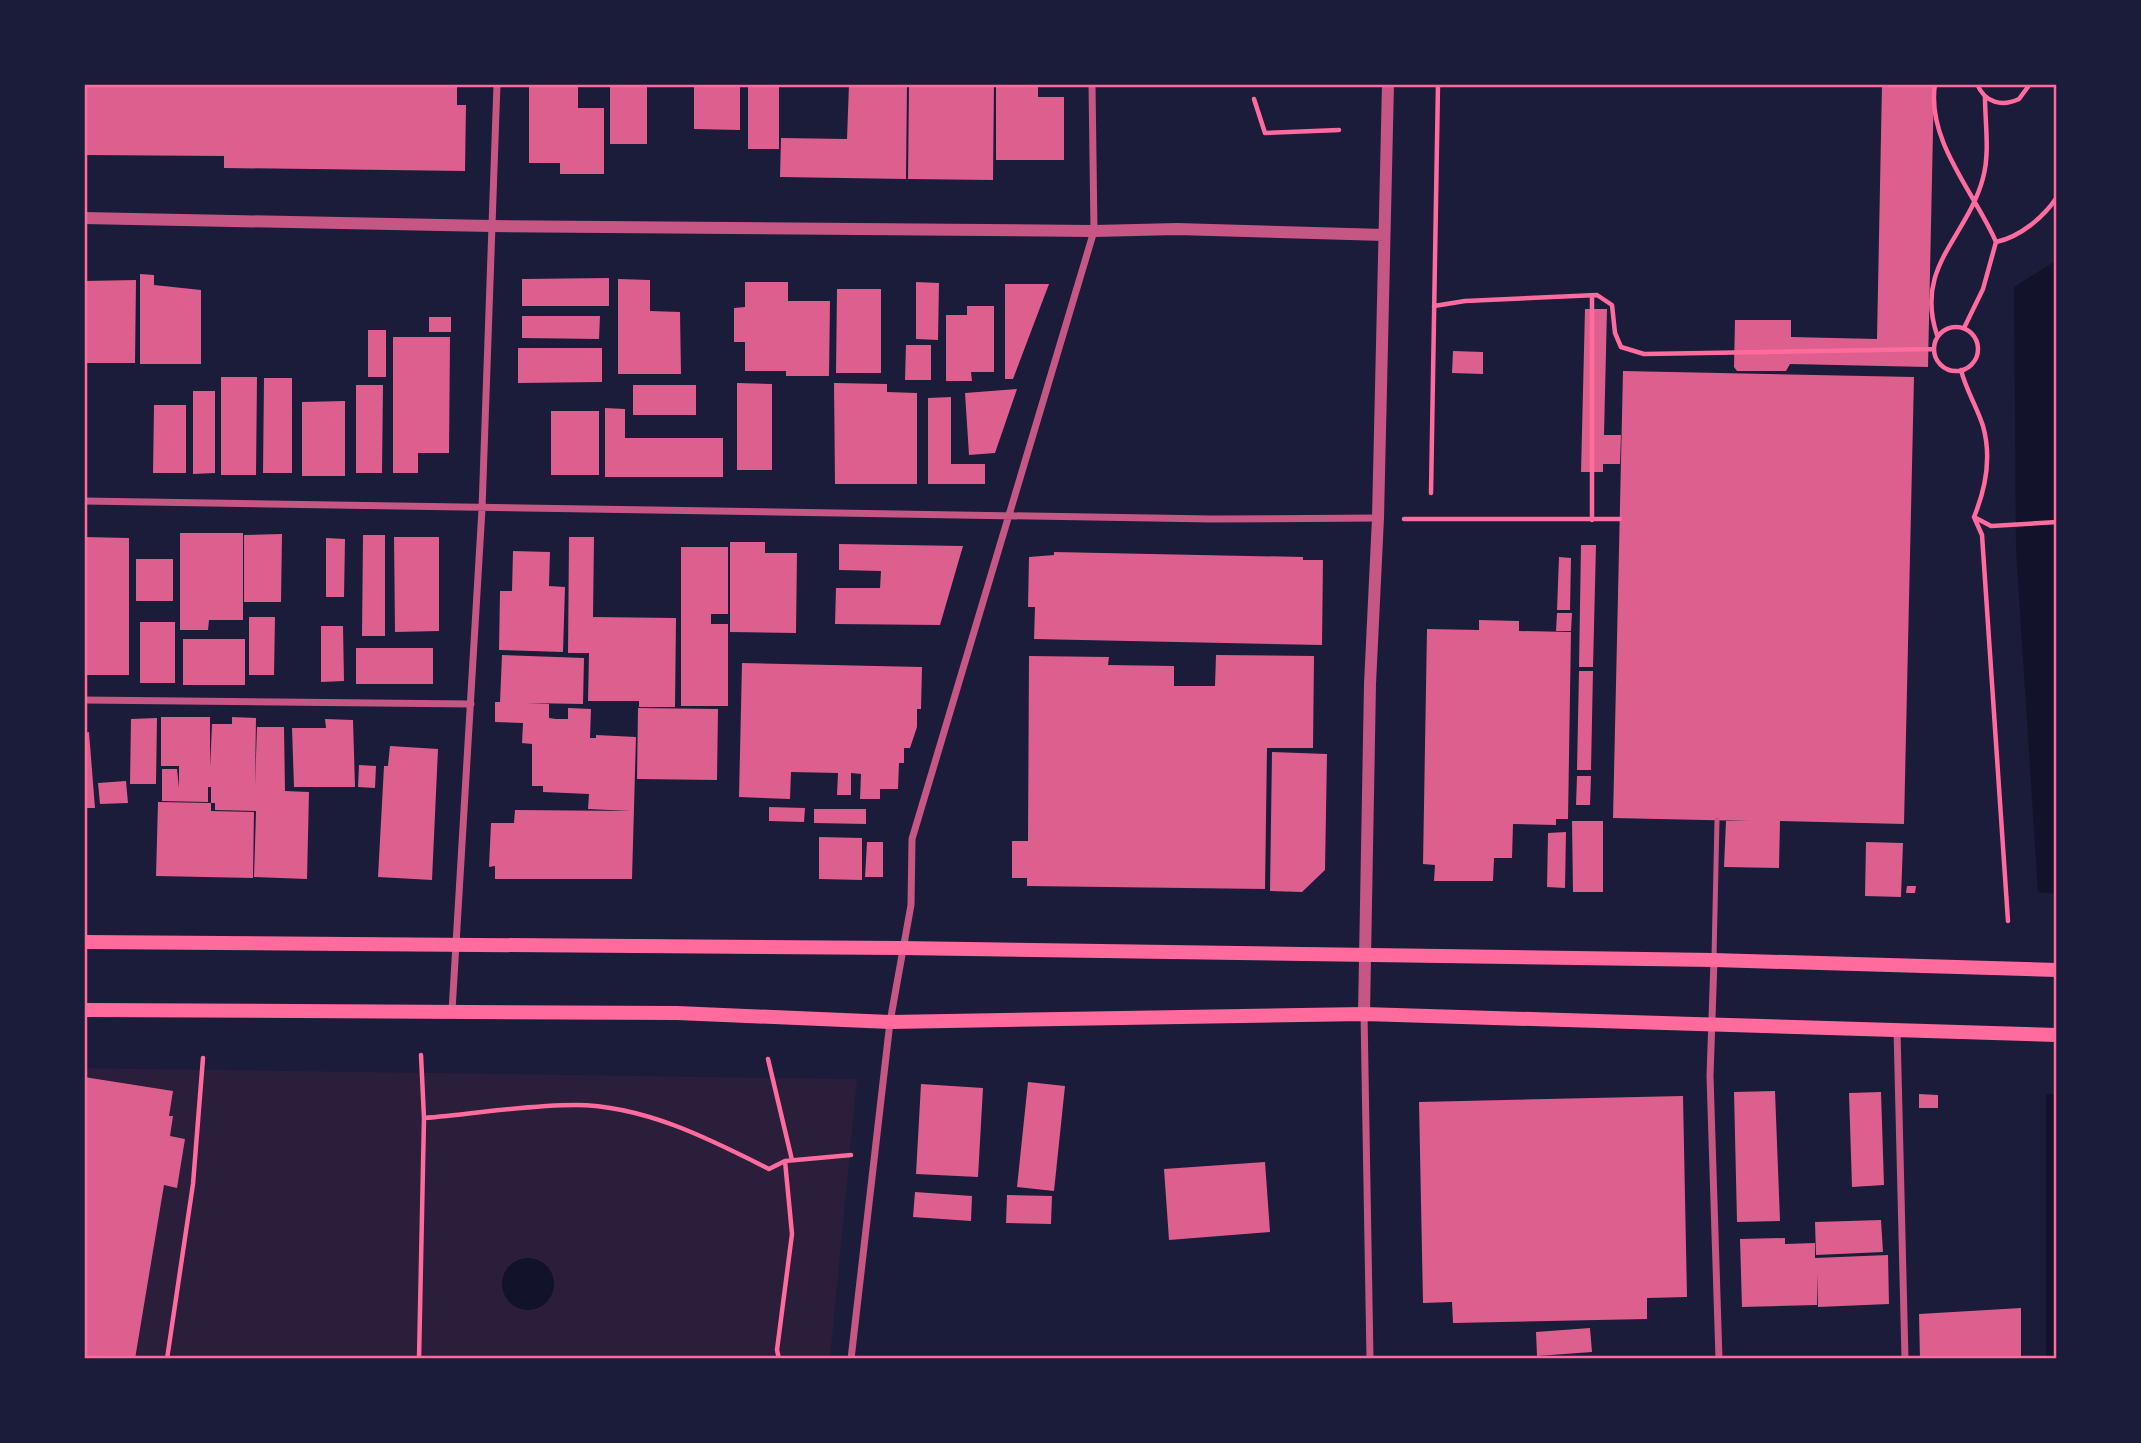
<svg xmlns="http://www.w3.org/2000/svg" width="2141" height="1443" font-family="'Public Sans',sans-serif">
<style>
.green{fill:#2a1e3b}
.water{fill:#12122b}
.building{fill:#dd5f8e}
.lines{fill:none;stroke-linecap:round;stroke-linejoin:round}
.path{stroke:#ff6b9d;stroke-width:4.5}
.service{stroke:#c65784;stroke-width:5}
.minor{stroke:#c65784;stroke-width:7}
.tertiary{stroke:#c65784;stroke-width:12}
.secondary{stroke:#ff6b9d;stroke-width:14}
.neatline{fill:none;stroke:#ff6b9d;stroke-width:2.5}
</style>
<rect width="100%" height="100%" fill="#1b1b3a"/>
<path class="green" d="M84,1068L857,1079L830,1359H84Z"/>
<path class="water" d="M2057,260V894L2038,892L2016,549L2014,287Z
M2046,1094H2057V1359H2046Z
M502 1284a26 26 0 1 1 52 0a26 26 0 1 1-52 0Z"/>
<path class="building" d="M84,84H457V105H466L465,171L224,168V156L84,155Z
M529,84H578V108H604V174H560V163H529Z
M610,84H647V144H610Z
M694,84H740V130L694,129Z
M748,84H779V149H748Z
M849,84H907L906,179L780,177L781,138L847,139Z
M909,84H994L993,180L908,179Z
M996,84H1038V97H1064V160H996Z
M1882,84H1934L1928,367L1790,364L1786,371H1737L1734,367L1735,320H1791V337L1877,339Z
M140,274L154,275V285L201,290V364H140Z
M609,278V306H522V279Z
M618,279L650,280V311L680,312L681,374H618Z
M136,280L135,363H84V281Z
M745,282H788V301H830L829,376H786V371H745V342H734V308L745,307Z
M916,282L939,283L938,340L916,339Z
M1005,284H1049L1013,379H1005Z
M837,289H881V373H836Z
M967,306H994V372H971L972,381H946V315H967Z
M1585,309H1607L1604,435H1621L1620,464H1603V472H1581Z
M522,316H600L599,339L522,338Z
M429,317H451V332H429Z
M368,330H386V377H368Z
M393,337H450L449,453H418V473H393Z
M906,345H931V380H905Z
M518,348H602V382L518,383Z
M1453,351L1483,352V374L1452,373Z
M1623,371L1914,377L1904,824L1780,821L1779,868L1724,867L1726,821H1750L1613,818Z
M221,377H257L256,475H221Z
M264,378H292V473H263Z
M737,383L772,384V470H737Z
M834,383L887,384V392L917,393V484H835Z
M356,385H383L382,473H356Z
M633,385H696V415H633Z
M1017,389L995,453L969,455L965,393Z
M193,391H215V473L193,474Z
M951,397V464H985V484H928V398Z
M345,401V476H302V402Z
M154,405H186V473H153Z
M605,408L625,409V438H723V477H605Z
M551,411H599V475H551Z
M180,533H243V620H209L208,630H180Z
M282,534L281,602H244V535Z
M363,535H385V636H362Z
M84,537L129,538V675H84Z
M394,537H439V631L395,632Z
M569,537H594L593,617L676,618L675,707H639V701H588L589,653H568Z
M326,538L345,539L344,597H326Z
M730,542H765V553H797L796,633L730,632Z
M839,544L963,546L940,625L835,624L836,588H880L881,571L839,570Z
M1581,545H1596L1593,667H1579Z
M681,547H728V614H711V624H728V706H681Z
M513,551L550,552L549,586L565,587L563,652L499,650L500,591H512Z
M1054,552L1303,557V560H1323L1322,645L1034,639L1035,607H1028L1029,557L1054,555Z
M1559,557L1571,558L1570,610H1557Z
M136,559H173V601H136Z
M1557,613H1572L1571,631H1556Z
M249,617H275L274,675H249Z
M1479,620L1519,621V631L1571,632L1568,819H1556V825L1513,824L1512,858H1494L1493,881H1434L1435,865L1423,864L1427,629L1479,630Z
M140,622H175V683H140Z
M321,626H343L344,681L321,682Z
M183,639H245V685H183Z
M356,648H433V684H356Z
M502,655L584,658L583,704L527,703L549,704V718L556,719H568V708L591,709L590,738H596V735L636,737L632,879H495V866L489,867L491,823H514L515,810L631,811L588,809L589,794L543,792V786H532V744L522,743L523,723L495,722V702H500Z
M1216,655L1314,656L1313,748H1267L1265,889L1027,886V878H1012V841H1028L1029,656L1109,657L1108,665L1174,666V686H1215Z
M742,663L922,667L921,709H917V727L910,748H904V763H899L898,789H880V799H860L861,774L851,773V795H837L838,773L791,772L790,799L739,797Z
M1579,671H1593L1591,770H1577Z
M638,708L718,709L717,780L637,779Z
M161,717H210V768L212,724H232V717L256,718L255,786L257,727H284L285,791L309,792L307,879L254,877L256,811L215,810V803H211V787H208V802L162,801V769H177L179,788V766H161Z
M157,718L156,784H130L131,719Z
M325,719L353,720L355,787H294L292,728H326Z
M89,732L95,808H84V733Z
M390,746L438,749L432,880L378,877L384,766H388Z
M1272,752L1327,754L1325,870L1302,892L1270,891Z
M359,765L376,766L375,788L358,787Z
M1577,776H1591L1590,805H1576Z
M126,781L128,803L100,804L98,783Z
M158,802L211,803V811L254,812L253,878L156,876Z
M769,807L805,808L804,822L769,821Z
M814,809H866V824L814,823Z
M1572,821H1603V892H1573Z
M1566,832L1565,888L1547,887L1548,833Z
M819,837L862,838V880L819,879Z
M867,842H883V877H865Z
M1866,842L1903,843L1901,897L1865,896Z
M1907,886H1916L1915,893H1906Z
M84,1077L173,1091L169,1116H173L170,1136L185,1139L177,1188L164,1185L135,1359H84Z
M1028,1082L1065,1086L1054,1191L1017,1187Z
M921,1084L983,1088L978,1177L916,1174Z
M1775,1091L1780,1221L1737,1222L1734,1092Z
M1881,1092L1884,1185L1852,1187L1849,1093Z
M1919,1094L1938,1095V1108H1919Z
M1683,1096L1687,1297L1647,1298V1319L1453,1323L1452,1302L1423,1303L1419,1102Z
M1265,1162L1270,1232L1169,1240L1164,1169Z
M915,1192L972,1196L971,1221L913,1217Z
M1007,1195L1052,1196L1051,1224L1006,1223Z
M1881,1220L1883,1252L1816,1255L1815,1222Z
M1785,1238V1244L1815,1243V1258L1888,1255L1889,1304L1818,1307L1817,1274V1305L1742,1307L1740,1239Z
M2021,1308V1359H1920L1919,1314Z
M1590,1328L1592,1352L1537,1356L1536,1332Z"/>
<g class="lines">
<path class="path" d="M1935,84C1926,141 1975,193 1996,242L1983,289L1964,328
M1977,84C1985,103 2002,107 2019,99L2030,84
M1254,99L1265,133L1339,130
M1996,242C2020,237 2044,217 2057,197
M1592,296V520
M1434,306L1465,301L1597,295L1612,305L1615,333L1621,347L1644,354L1933,349
M1934 349a22 22 0 1 1 44 0a22 22 0 1 1-44 0Z
M1937,335C1914,266 1967,238 1983,178C1990,153 1985,123 1985,97
M1961,370C1966,390 1977,407 1983,426C1992,458 1986,488 1974,517
M1431,493L1438,84
M1404,519H1620
M2008,921L1982,535L1974,517L1991,526L2057,522
M768,1059L792,1160
M424,1118C474,1114 525,1105 575,1105C643,1105 710,1139 769,1169L785,1161
M167,1359L193,1184L203,1058
M419,1359L424,1118L421,1055
M779,1359L777,1350L792,1234L785,1161L851,1155"/>
<path class="service" d="M1714,957L1717,820"/>
<path class="minor" d="M84,501L1212,519L1378,518
M84,700L471,704
M1714,960L1710,1076L1719,1359
M452,1011L482,509L497,84
M1364,1014L1370,1359
M1897,1030L1905,1359
M851,1359L890,1022L911,905L912,839L1094,231L1092,84"/>
<path class="tertiary" d="M84,218L491,226L1094,231L1177,229L1384,235
M1364,1014L1370,684L1378,518L1388,84"/>
<path class="secondary" d="M84,942L901,948L1714,960L2057,970
M84,1010L677,1013L890,1022L1364,1014L2057,1035"/>
</g>
<rect width="2141" height="1443" fill="none" stroke="#1b1b3a" stroke-width="172"/>
<rect x="86" y="86" width="1969" height="1271" class="neatline"/>
</svg>
